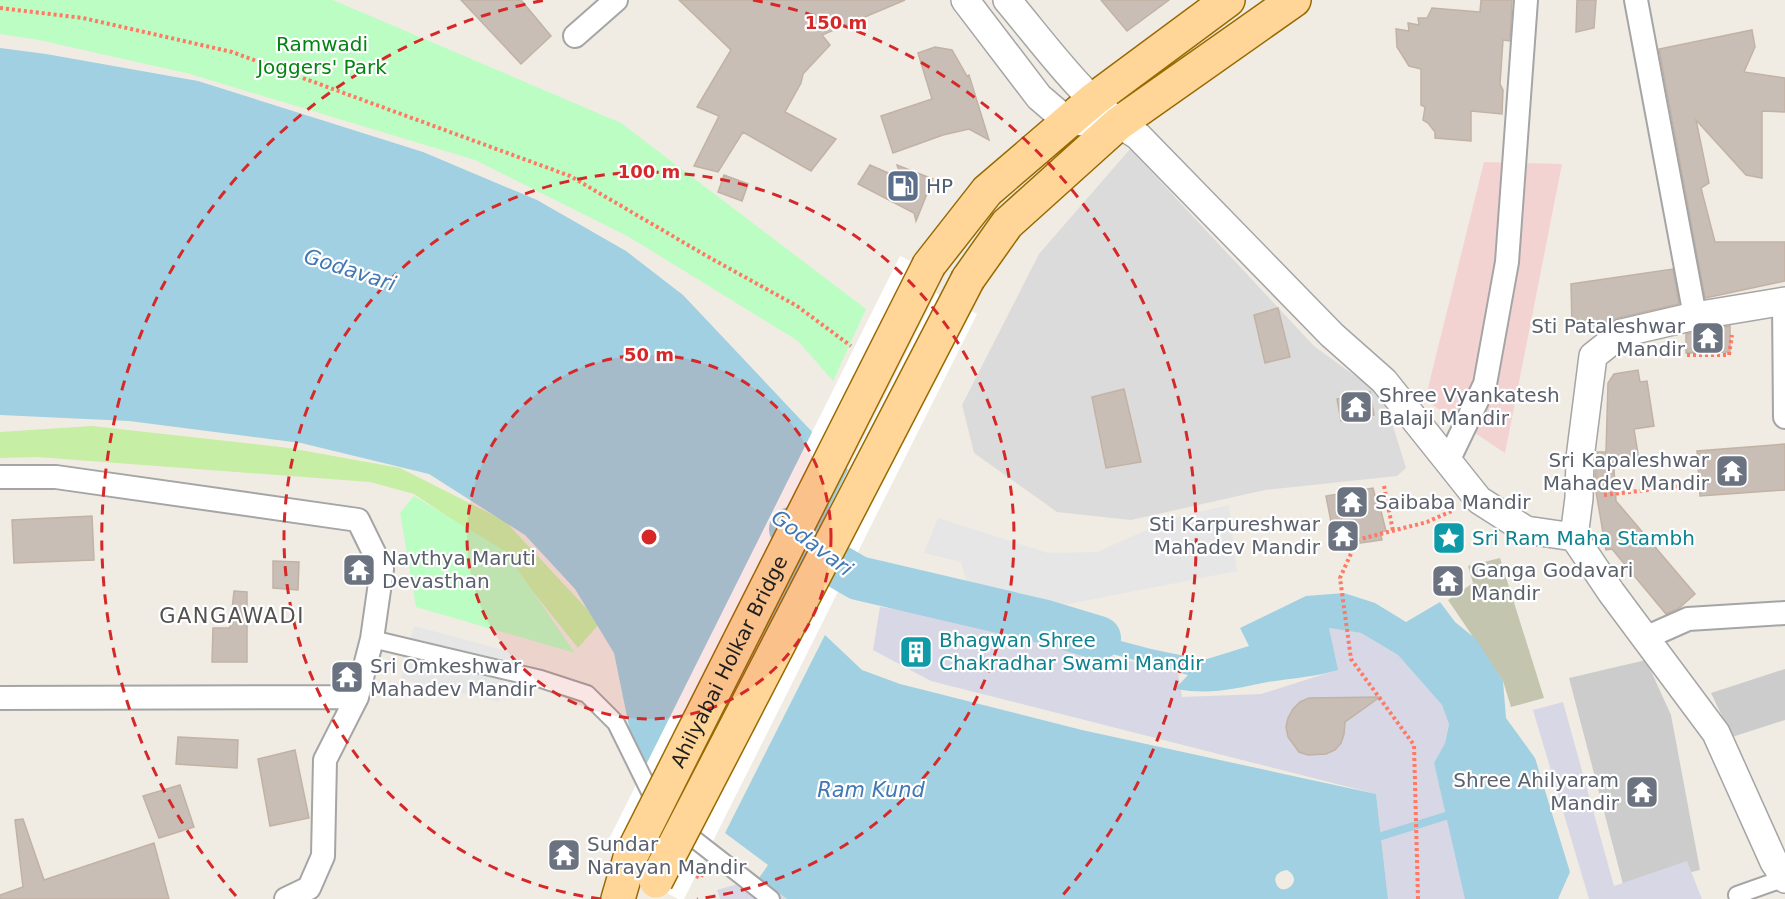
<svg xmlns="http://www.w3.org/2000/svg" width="1785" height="899" font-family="'DejaVu Sans',sans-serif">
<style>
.residential{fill:#dcdbdb}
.commercial{fill:#f2d3d1}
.religious{fill:#ccc}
.construction{fill:#c4c5ae}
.grass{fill:#c6eea5}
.park{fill:#bcfdc3}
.parking{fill:#e6e6e6}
.plaza{fill:#d7d7e5}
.water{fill:#a0d0e1;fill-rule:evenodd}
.pier{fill:#fff}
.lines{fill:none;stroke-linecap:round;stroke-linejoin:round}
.stream{stroke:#a0d0e1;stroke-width:8}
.river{stroke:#a0d0e1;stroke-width:44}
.building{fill:#c8beb6;stroke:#c2b2a4;stroke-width:1.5}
.pedestrian-casing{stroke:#a5a5a5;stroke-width:20}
.minor-casing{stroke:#a5a5a5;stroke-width:26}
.tertiary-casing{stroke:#a5a5a5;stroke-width:30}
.primary-casing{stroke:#976a00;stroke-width:36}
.path{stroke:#ff7964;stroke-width:4;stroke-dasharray:3 3;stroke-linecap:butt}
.pedestrian{stroke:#fff;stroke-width:16}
.minor{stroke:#fff;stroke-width:22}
.tertiary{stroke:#fff;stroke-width:27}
.primary{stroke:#ffd698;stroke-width:33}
.primary-bridge-casing{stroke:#976a00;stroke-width:36;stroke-linecap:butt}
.primary-bridge{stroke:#ffd698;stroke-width:33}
.ring{fill:none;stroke:#d62828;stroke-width:3;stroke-dasharray:10 8}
.labels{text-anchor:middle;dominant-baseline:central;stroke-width:4.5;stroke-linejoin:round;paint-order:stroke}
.park-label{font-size:20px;fill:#038412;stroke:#fff}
.service-label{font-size:20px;fill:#4e5e75;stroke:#fff;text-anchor:start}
.worship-label{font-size:20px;fill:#5b616d;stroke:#fff;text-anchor:start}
.culture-label{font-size:20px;fill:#0d838f;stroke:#fff;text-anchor:start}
.street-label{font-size:20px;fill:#1e1e1e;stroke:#fff}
.water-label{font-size:21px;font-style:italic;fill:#4378b5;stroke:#fff}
.neighbourhood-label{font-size:21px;letter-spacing:1.5px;fill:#515151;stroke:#fff}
.centre{fill:#d62828;stroke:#fff;stroke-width:3}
.ring-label{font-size:18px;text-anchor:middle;font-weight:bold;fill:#d62828;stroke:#fff;stroke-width:4.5;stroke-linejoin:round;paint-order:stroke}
</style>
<rect width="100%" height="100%" fill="#f0ece3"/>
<path class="residential" d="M1130,149L1314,346L1384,397L1406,468L1397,476L1265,490L1131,520L1057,512L974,453L962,405L1039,254Z"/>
<path class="commercial" d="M1484,162L1562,164L1505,453L1425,400Z"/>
<path class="religious" d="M1646,660L1671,715L1700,870L1624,888L1569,678Z
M1785,669V720L1732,737L1711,693Z"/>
<path class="construction" d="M1500,558L1544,698L1511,707L1503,681L1448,600L1473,583L1468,566Z"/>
<path class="grass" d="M92,426L289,448L400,468L505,521L600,623L578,648L502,553L414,494L370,482L37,457L0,458V432Z"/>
<path class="park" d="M0,0H333L621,123L866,309L833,381L798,341L629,237L475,160L190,74L39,40L0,34Z
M414,496L505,551L575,653L416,607L400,513Z"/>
<path class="parking" d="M1229,505L1237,571L1048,608L968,588L961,562L924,553L938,518L1048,553L1097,552L1173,518Z
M414,626L511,652L499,702L401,679Z"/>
<path class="plaza" d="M880,607L959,618L1178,673L1182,697L1261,694L1337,670L1329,628L1361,633L1398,655L1442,705L1449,723L1445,743L1434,763L1466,899H1388L1376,794L931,681L873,650Z
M1563,702L1614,886L1687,861L1702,899H1589L1533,710Z
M759,878L787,899H720L717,890Z"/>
<path class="water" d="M0,48L46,54L198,81L423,152L537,200L626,251L683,295L866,489L685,850L632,741L614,653L575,589L525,535L429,474L301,443L129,421L0,415Z
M1344,593L1375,603L1406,622L1440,602L1455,622L1476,639L1503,681L1506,718L1535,758L1570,872L1558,899H1465L1434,763L1445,743L1449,724L1442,705L1398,655L1361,633L1329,628L1338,670C1315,677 1292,678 1268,682C1233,689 1211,695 1175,689L1188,675L1037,633L1042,620L1151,649L1204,660L1249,646L1240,628L1306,596Z
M825,635L862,670L900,684L1082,730L1376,794L1388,899H787L759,878L768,865L725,833ZM1287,870C1306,881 1281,899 1276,883C1273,875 1280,871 1287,870Z"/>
<path class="pier" d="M900,256L940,275L647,863L607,843Z
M936,293L977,314L684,899H678L644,880Z"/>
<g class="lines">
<path class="stream" d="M1372,839L1455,813"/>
<path class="river" d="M791,529L829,561L858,578L1046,622L1099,638"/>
</g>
<path class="building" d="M461,0H521L551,36L521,64Z
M679,0H905L822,35L830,45L803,74L801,83L785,112L836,139L811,171L743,132L718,172L694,166L719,116L697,107L731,50Z
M1101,0H1169L1127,31Z
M1481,0H1512L1510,41L1503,40L1500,84L1503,90L1502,114L1471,111V141L1435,138V132L1428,123L1423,120L1425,107L1421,105V69L1409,66L1397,47L1396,29L1409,31L1408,23L1419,25L1418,18H1427L1432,8L1480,12Z
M1577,0H1596L1594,28L1576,32Z
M1752,30L1755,47L1744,72L1785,78V112L1762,111V178L1746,175L1696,120L1709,183L1701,188L1715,242H1785V281L1705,298L1659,49Z
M935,47L952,50L967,76L969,75L989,140L969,129L943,135L893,153L881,116L932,99L918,53Z
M870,165L902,179L897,165L933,179L916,221L914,213L858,184Z
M724,175L748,184L742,201L718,192Z
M1673,269L1679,304L1618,318L1607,325L1572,327L1571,284Z
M1278,308L1290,357L1265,363L1254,315Z
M1730,326V352L1686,353V334Z
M1638,370L1640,382L1647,381L1654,426L1634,429L1640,466L1613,454L1616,501L1695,594L1678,609L1666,614L1612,549L1606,550L1595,486L1597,452H1606L1608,383L1614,374Z
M1124,389L1141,462L1106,468L1092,397Z
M1370,392L1374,415L1341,421L1337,399Z
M1785,444V490L1700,496L1697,451Z
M1373,488L1375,496L1377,495L1386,531L1380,532L1382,540L1333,547L1330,528L1332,527L1326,496Z
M92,516L94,560L14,563L12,520Z
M273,561L299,562L298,590L273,588Z
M234,591L247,592V662H212L213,628H230Z
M1380,697L1345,722L1344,734L1341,743L1335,750L1326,754L1308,755L1299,752L1288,737L1286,727L1288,718L1293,709L1300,702L1309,698Z
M178,737L238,740L237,768L176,764Z
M295,750L309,818L270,826L258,759Z
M180,785L194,827L159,838L143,796Z
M23,819L44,880L154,843L169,899H0V895L23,887L15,820Z"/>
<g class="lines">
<g class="pedestrian-casing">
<path id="pedestrian" d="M372,639L541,679L587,694L616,723L650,792L661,804
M681,825L694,839L771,899
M1737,895L1785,878"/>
</g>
<g class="minor-casing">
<path id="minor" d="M1636,0L1695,316
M575,36L616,0
M1784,301L1785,417
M1448,461L1485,384L1507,262L1526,0
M0,477H56L358,520L382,569L372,639L357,697L325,760L323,856L309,888L286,899
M1645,638L1688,619L1785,613
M0,698L357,697"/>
</g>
<g class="tertiary-casing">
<path id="tertiary" d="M965,0L1039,97L1067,121L1087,122
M1007,0C1045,45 1088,106 1138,136L1332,335L1384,381L1479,500L1526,530L1574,537L1611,592L1716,733L1774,862L1785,879
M1574,537L1579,498L1580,458L1593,356L1622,333L1695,316L1785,301"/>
</g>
<g class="primary-casing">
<path id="primary" d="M929,265L987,191L1093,100L1228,0
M968,279L1007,224L1118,124L1294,0
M618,899L630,858"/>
</g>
<path class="path" d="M0,8L83,18L232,52L570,176L705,255L797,306L851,346
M1687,355H1729L1732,335
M1384,486L1393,531
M1604,495L1682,486
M691,873L700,878L705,871
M1418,899L1414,745L1351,659L1340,578L1357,540L1427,522L1454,510"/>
<use href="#pedestrian" class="pedestrian"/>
<use href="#minor" class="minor"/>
<use href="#tertiary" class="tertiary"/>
<use href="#primary" class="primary"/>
<g class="primary-bridge-casing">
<g id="primary-bridge">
<path id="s1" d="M630,858L929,265"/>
<path d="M656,881L968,279"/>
</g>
</g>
<use href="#primary-bridge" class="primary-bridge"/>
</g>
<circle cx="649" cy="537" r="182" fill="#d62828" fill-opacity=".12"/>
<g class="ring">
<circle cx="649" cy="537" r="182"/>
<path d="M601 899A365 365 0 1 1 697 899"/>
<path d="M236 896A547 547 0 0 1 545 0M753 0A547 547 0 0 1 1062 896"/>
</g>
<defs>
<g id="fuel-square" transform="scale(1.725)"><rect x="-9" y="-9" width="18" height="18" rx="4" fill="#5c6f8a" stroke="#fff"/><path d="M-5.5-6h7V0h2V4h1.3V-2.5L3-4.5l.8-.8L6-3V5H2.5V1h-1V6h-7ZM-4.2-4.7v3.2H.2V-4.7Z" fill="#fff"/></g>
<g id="temple-square" transform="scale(1.725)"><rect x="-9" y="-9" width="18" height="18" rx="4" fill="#6b7280" stroke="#fff"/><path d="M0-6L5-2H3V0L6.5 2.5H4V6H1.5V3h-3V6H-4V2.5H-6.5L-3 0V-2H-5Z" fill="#fff"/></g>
<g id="sight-square" transform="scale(1.725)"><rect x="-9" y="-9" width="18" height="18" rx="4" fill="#0f9aa8" stroke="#fff"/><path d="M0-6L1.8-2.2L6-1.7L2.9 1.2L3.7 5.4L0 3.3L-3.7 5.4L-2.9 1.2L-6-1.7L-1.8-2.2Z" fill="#fff"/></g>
<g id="building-square" transform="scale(1.725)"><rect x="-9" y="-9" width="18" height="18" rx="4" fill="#0f9aa8" stroke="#fff"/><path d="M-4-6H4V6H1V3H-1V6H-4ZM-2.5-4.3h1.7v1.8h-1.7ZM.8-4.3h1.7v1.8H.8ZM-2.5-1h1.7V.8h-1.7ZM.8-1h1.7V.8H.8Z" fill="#fff"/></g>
</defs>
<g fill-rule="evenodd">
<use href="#fuel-square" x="903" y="186"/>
<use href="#temple-square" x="1708" y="338"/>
<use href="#temple-square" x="1356" y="407"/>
<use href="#temple-square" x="1732" y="471"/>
<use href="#temple-square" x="1352" y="502"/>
<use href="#temple-square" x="1343" y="536"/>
<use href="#sight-square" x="1449" y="538"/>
<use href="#temple-square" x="359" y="570"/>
<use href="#temple-square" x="1448" y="581"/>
<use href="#building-square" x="916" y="652"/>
<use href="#temple-square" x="347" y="677"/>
<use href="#temple-square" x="1642" y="792"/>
<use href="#temple-square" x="564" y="855"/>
</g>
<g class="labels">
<g class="park-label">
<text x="322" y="44">Ramwadi<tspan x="322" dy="23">Joggers' Park</tspan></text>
</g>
<g class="service-label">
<text x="926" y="186">HP</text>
</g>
<g class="worship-label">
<text x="1685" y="326" text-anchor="end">Sti Pataleshwar<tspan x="1685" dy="23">Mandir</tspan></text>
<text x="1379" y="395">Shree Vyankatesh<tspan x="1379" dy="23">Balaji Mandir</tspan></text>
<text x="1709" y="460" text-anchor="end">Sri Kapaleshwar<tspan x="1709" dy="23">Mahadev Mandir</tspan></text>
<text x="1375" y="502">Saibaba Mandir</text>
<text x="1320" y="524" text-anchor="end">Sti Karpureshwar<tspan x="1320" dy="23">Mahadev Mandir</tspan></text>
<text x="382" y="558">Navthya Maruti<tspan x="382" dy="23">Devasthan</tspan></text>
<text x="1471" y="570">Ganga Godavari<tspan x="1471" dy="23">Mandir</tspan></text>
<text x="370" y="666">Sri Omkeshwar<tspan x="370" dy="23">Mahadev Mandir</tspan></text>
<text x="1619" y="780" text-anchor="end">Shree Ahilyaram<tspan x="1619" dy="23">Mandir</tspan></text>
<text x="587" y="844">Sundar<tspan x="587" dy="23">Narayan Mandir</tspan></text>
</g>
<g class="culture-label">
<text x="1472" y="538">Sri Ram Maha Stambh</text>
<text x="939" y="640">Bhagwan Shree<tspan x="939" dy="23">Chakradhar Swami Mandir</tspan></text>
</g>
<g class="street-label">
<text stroke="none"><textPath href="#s1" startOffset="220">Ahilyabai Holkar Bridge</textPath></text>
</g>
<g class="water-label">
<text transform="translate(350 270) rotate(18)">Godavari</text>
<text transform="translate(812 543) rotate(37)">Godavari</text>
<text x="871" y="790">Ram Kund</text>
</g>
<g class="neighbourhood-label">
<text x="232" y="616">GANGAWADI</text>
</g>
</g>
<circle cx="649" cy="537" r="9" class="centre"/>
<g class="ring-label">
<text x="836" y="29">150 m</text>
<text x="649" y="178">100 m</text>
<text x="649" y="361">50 m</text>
</g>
</svg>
